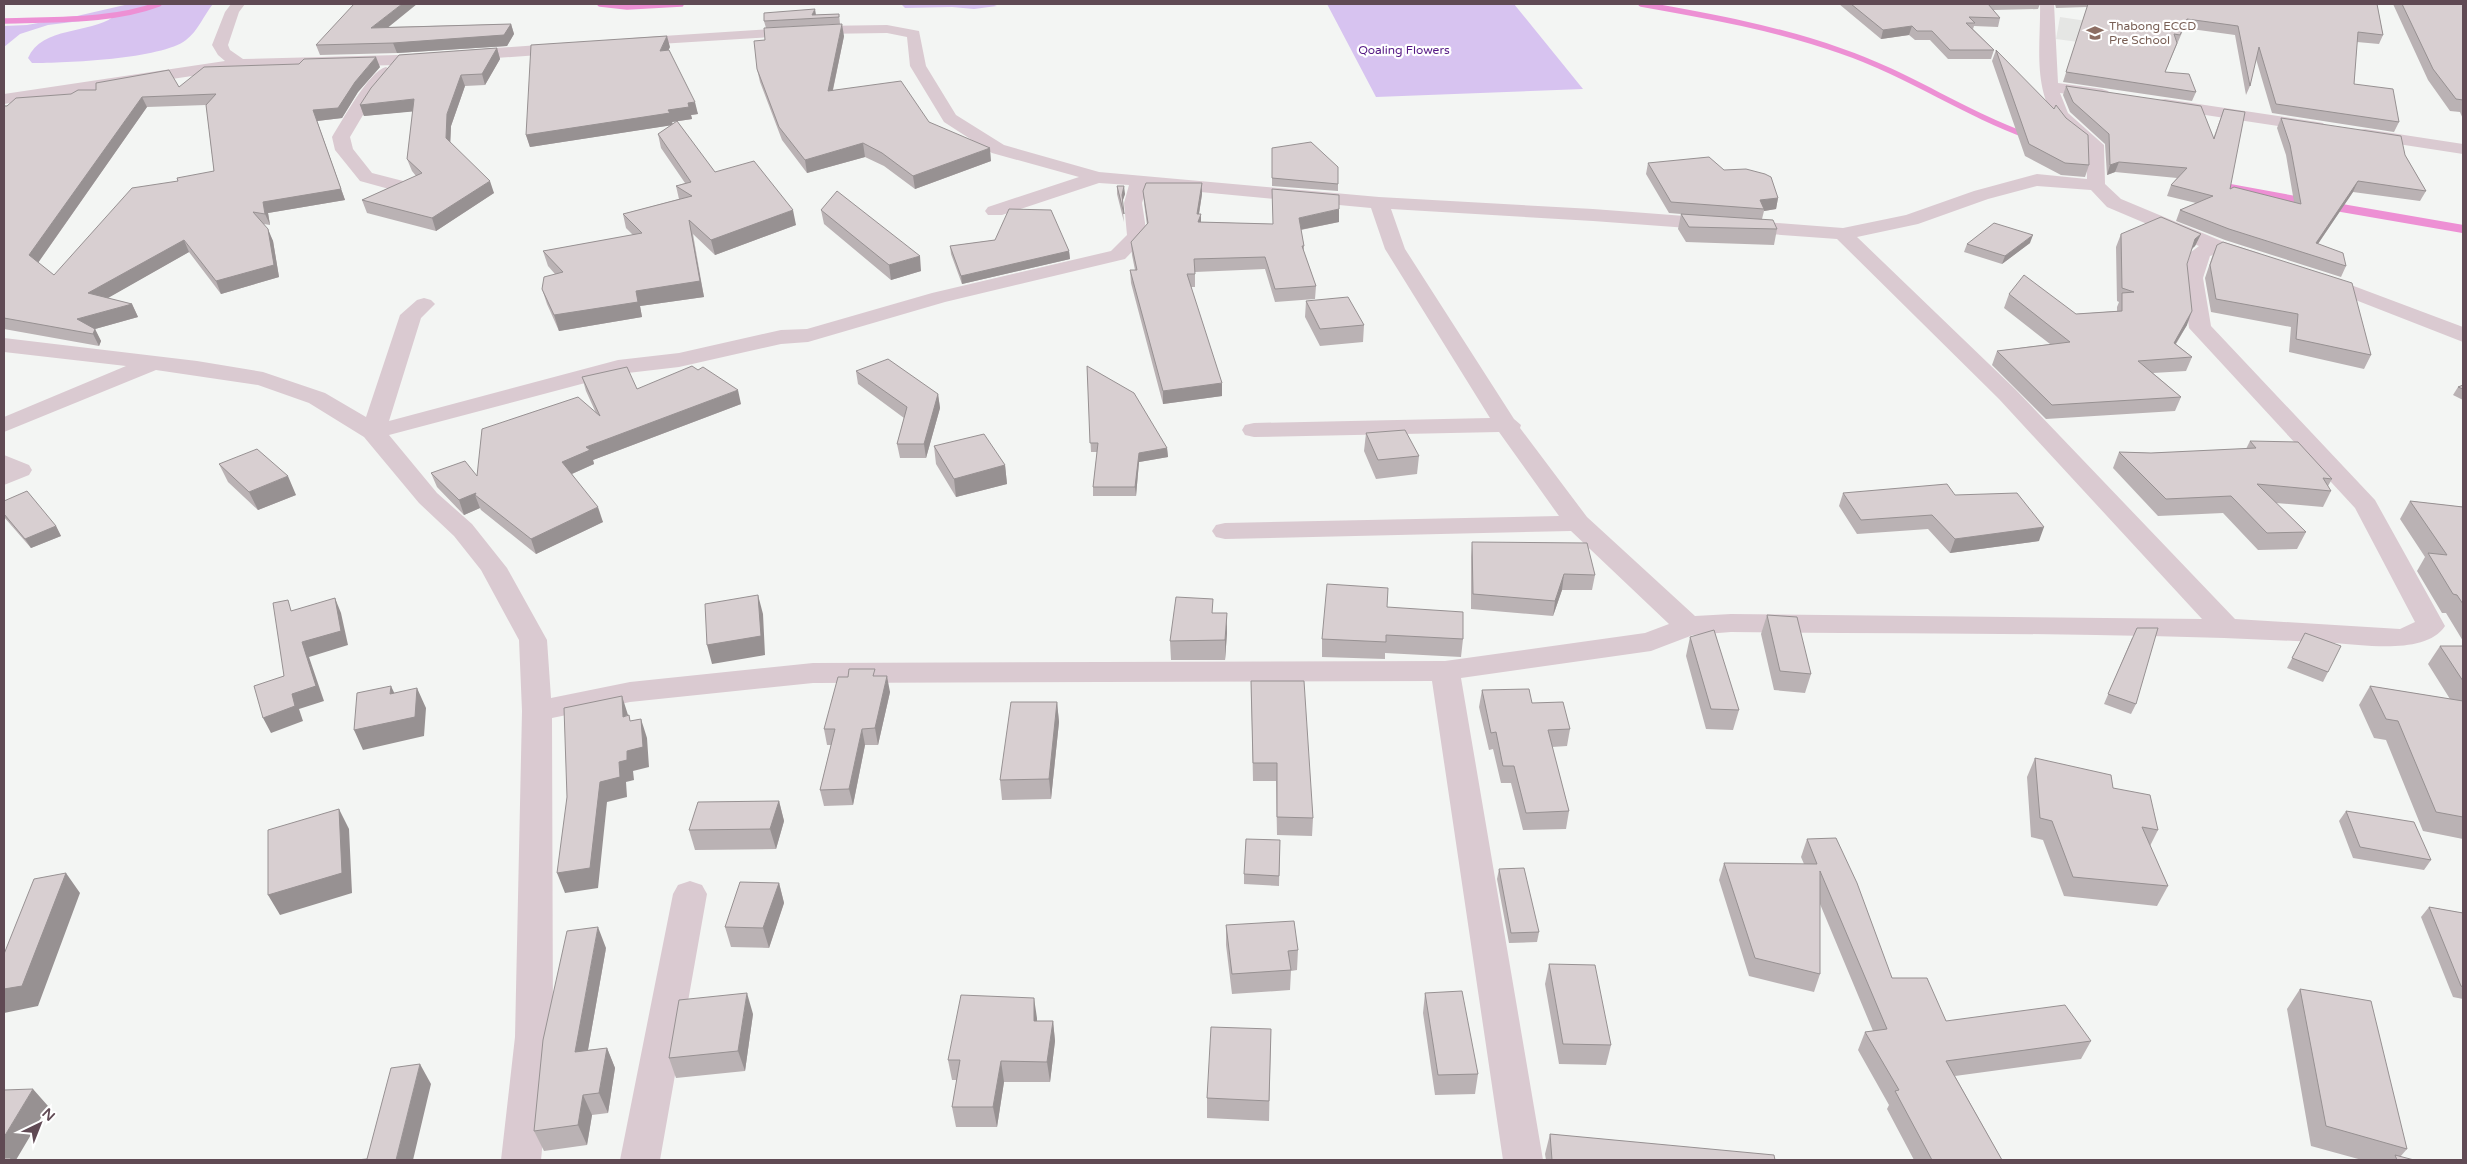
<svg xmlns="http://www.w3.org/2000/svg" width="2467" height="1164" font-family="'Varela Round',sans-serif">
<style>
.education{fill:#e5e6e4}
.green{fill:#d7c3f0}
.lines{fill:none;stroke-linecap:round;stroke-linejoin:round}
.stream-far1{stroke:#ed90d4;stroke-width:5.5}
.stream{stroke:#ed90d4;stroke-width:8}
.minor{fill:#dacad1;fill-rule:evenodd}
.wall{fill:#bab2b4;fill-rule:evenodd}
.shaded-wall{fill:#979192}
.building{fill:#d8cfd1;stroke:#979192;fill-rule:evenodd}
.labels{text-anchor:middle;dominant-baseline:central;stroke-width:4.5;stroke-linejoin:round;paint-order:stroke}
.far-education-label{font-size:12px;fill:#785e54;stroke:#fff;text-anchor:start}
.far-park-label{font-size:12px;fill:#541884;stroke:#fff}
</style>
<rect width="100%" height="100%" fill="#f3f5f3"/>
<path class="education" d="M2060,17L2127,27L2146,51L2056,39Z"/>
<path class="green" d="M129,4H213C204,15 198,31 186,40C162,59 65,63 32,63L28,58C42,26 90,34 113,17L48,25L20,34L4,47V26L27,25L77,16Z
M901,4H991L997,6L974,9L952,7L905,8Z
M1327,4H1514L1583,89L1376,97Z"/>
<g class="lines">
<path class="stream-far1" d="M600,4L627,7L681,4
M1641,4C1709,16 1776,28 1841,51C1906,73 1964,113 2028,136
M4,21C55,19 111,22 159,4
M2217,185L2237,189"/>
<path class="stream" d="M2230,188L2306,202
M2330,206L2463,229"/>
<path class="minor" d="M231,4H245L239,12L228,45L230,50L243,59L397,55L567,43L575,48L567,53L397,65L239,69L4,104V94L225,61L218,55L212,45L225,12Z
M2040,4H2054L2058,83L2102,89L2108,91L2110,94L2108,97L2102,99L2060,93L2068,113L2104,145L2105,184L2121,199L2224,242L2259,253L2262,257L2259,261C2242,266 2227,249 2210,256L2203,278L2211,326L2375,500L2445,626C2426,655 2365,645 2335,643C2134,632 1932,634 1731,632L1693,635L1651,651L1461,678L1543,1160H1503L1432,681L813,683L630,702L552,718L553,1037L541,1160H501L515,1037L522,711L519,640L481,570L454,536L419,503L364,437L309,403L258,385L156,370L4,432V417L126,366L4,352V338L197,361L263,372L325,393L366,417L400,315L417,300L424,298L431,300L435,304L421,318L389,421L618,360L679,353L781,330L807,329L932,293L1111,251L1127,235L1124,203L1129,185L1099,183L1002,215H988L985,211L988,207L1079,177L992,153L944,122L910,66L907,37L887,33L820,34L627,46L624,43L632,38L820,26L887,25L919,31L926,66L956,115L1004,145L1099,172L1379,197L1593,209L1843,228L1906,215L1974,191L2037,174L2087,179L2086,146C2077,138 2065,131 2057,121C2032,89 2041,41 2040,4ZM2037,186L2091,190L2107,207L2199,246L2191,252L2183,278L2189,328L2355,508L2415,622L2400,629L2235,619L2015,389L1857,237L1918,224L1988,199ZM1147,187L1371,208L1385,249L1490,418L1254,423L1245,425L1242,430L1245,435L1254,437L1499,432L1559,516L1225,523L1216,525L1212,531L1216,537L1225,539L1571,531L1669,624L1645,633L1445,661L813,663L630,682L551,698L547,640L507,568L472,524L437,493L389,435L619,374L679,367L781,344L808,342L945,302L1125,259L1147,236L1142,203ZM1391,209L1593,221L1837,239L1999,399L2202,619L1731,614L1695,616L1587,517L1520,428L1521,425L1514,419L1405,249Z
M386,67L394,72L373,98L350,137L353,149L372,173L407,182L409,186L407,190L400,192L360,181L335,150L332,137C342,121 369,71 386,67Z
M2165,99L2317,122L2323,123L2326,127L2323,131L2317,132L2159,108L2157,104L2159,100Z
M2365,129L2463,144V154L2359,138L2356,134L2359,130Z
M2319,273L2463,327V342L2312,283L2309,279L2312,275Z
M4,455L29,465L32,470L29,475L4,485Z
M690,881L702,885L707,894L660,1160H620L673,894L678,885Z"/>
</g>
<path class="wall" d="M1839,4H2040L2038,9L1993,10L2000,18L1998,27L1974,26L1973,29L1994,50L1991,59H1948L1930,40H1915L1909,35L1881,39Z
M2055,4H2377L2383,35L2379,44L2357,42L2354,84L2399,122L2394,132L2272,113L2256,59L2250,86L2246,95L2235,35L2184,28L2165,72L2196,92L2192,101L2063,82L2087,7L2056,8Z
M2393,4H2463V119L2460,112L2450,111L2428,80Z
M839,14L840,24L766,28L764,21L816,15Z
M511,24L514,34L507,46L397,53L320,55L316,45L388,27Z
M844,36L833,90L929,122L991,161L915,189L884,166L865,157L807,173L782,140L760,82L757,69Z
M670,47L668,50L698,114L691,115L692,119L672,122L673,124L715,172L796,225L715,255L693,234L704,297L640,306L642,317L559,331L547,304L542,289L555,274L548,266L543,251L633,235L626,228L623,214L679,199L676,186L685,183L661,148L658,134L672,125L530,147L526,135Z
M497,48L500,59L485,85L465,86L451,126L450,142L494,193L436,231L367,213L362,200L416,176L412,171L407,159L413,111L364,116L360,105Z
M1996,50L2089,165L2085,177L2061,175L2025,156L1992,61Z
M380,67L358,92L342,118L317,121L345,200L268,213L270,225L264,224L273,241L279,277L221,294L189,252L107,298L132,304L138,317L95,329L101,341L99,346L4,329V106ZM206,105L214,171L178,181L54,275L38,263L147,107Z
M2066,86L2213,139L2224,109L2230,189L2294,202L2286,155L2277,128L2281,118L2405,155L2426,191L2420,201L2353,192L2318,244L2346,266L2341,277L2225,240L2176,221L2180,210L2196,203L2167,196L2171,185L2177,178L2115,172L2107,175L2105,144L2070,112L2063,95Z
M1272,148L1338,184V191L1272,186Z
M1648,163L1724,170L1778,198L1776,209L1764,211L1762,219L1777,229L1774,245L1686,242L1678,229L1681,214L1669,213L1646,174Z
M1117,186L1125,194L1122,202L1124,222L1117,194Z
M1143,191L1202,194L1199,214L1201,222L1272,224L1339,222L1301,230L1304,246V252L1316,286L1315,299L1275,302L1265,269L1195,272V287H1191L1222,396L1163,404L1131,283L1130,270H1135L1132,255L1131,242L1147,225L1144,203Z
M821,210L921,271L891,280L824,224Z
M2121,234H2201L2195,246L2191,250L2187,264V325L2176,344L2192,357L2186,371L2153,373L2181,397L2175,411L2046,419L1992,365L1997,351L2050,344L2004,308L2009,294L2076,314L2117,311V307L2119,302L2117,301L2116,247Z
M995,240L1069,251L1070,259L962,284L951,254L950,246Z
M2030,243L2002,264L1964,252L1967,244Z
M2217,245L2371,355L2364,369L2289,352L2291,327L2211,312L2205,278L2212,257Z
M1306,301L1364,325L1363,342L1320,346L1305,317Z
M1087,366L1167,448L1168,457L1139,462L1136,496H1093V487L1097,452H1091Z
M856,371L938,394L940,408L926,458H900L897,444L904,418L858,384Z
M582,377L637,389L741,404L593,460L594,464L572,474L603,522L536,554L481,510L480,508L464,515L437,487L431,473L477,476L596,413L586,391Z
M2463,385V400L2453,395L2458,387Z
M1366,433L1419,456L1417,474L1376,479L1364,451Z
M2250,441L2332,479L2328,486L2331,491L2323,507L2276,503L2306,532L2297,549L2258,550L2223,513L2158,516L2113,468L2119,452L2151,453L2246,449Z
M934,446L1005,465L1007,484L956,497L936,464Z
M219,464L296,495L258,510L228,482Z
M1843,493L1955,495L2039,541L1950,553L1928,529L1857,534L1839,506Z
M4,501L56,526L61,536L31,548L4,517Z
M2410,501L2463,507V641L2446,613H2442L2417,571L2425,557L2400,519Z
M1472,542L1595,575L1592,590H1562L1553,616L1471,609V557Z
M1387,607L1463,639L1461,657L1385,653V659L1322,657V639Z
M1767,615L1811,674L1805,693L1774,690L1761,634Z
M1227,633L1225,660H1171L1170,641Z
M2305,633L2328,672L2323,682L2287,668Z
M1690,637L1739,710L1733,730L1706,729L1686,656Z
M2132,638L2136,704L2131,714L2104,704Z
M2440,646H2463V839L2423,831L2386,740L2374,738L2359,705L2370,686L2450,699L2428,664Z
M876,676L890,692L878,745H865L853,805L824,806L820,790L831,745H827L824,729Z
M1251,681L1313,818L1312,836L1277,835L1276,781H1253Z
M1482,690L1532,703L1570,729L1567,746L1552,747L1569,811L1566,829L1523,830L1511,783H1501L1493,749L1489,750L1479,707Z
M1057,702L1059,722L1051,799L1002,800L1000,780Z
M2035,758L2113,788L2158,830L2150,846L2168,886L2157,906L2064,896L2043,840L2031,837L2027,777Z
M779,801L784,821L776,849L695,850L689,830Z
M2346,811L2431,860L2424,870L2353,858L2339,821Z
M1807,839L1892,978L1946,1021L2091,1041L2081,1059L1955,1076L2002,1160H1914L1887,1109L1889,1105L1858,1050L1865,1032L1873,1031L1820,904V974L1814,992L1749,976L1719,880L1724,863L1804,864L1801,857Z
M1280,840L1279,886L1244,884V874Z
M1499,869L1539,932L1537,942L1509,943L1497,879Z
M779,883L784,903L769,948L731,947L725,927Z
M2429,907L2463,913V999L2453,997L2421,917Z
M1226,925L1298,950L1297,970L1291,971L1290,990L1232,994L1226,945Z
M606,948L588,1050L607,1048L615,1068L608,1113L592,1115L587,1145L544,1151L534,1131Z
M1549,964L1611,1045L1606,1065L1559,1064L1545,984Z
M2300,989L2407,1149L2400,1157L2414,1160H2362L2311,1146L2287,1009Z
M1425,993L1478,1074L1475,1094L1435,1095L1423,1013Z
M753,1014L745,1071L676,1078L669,1058Z
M1037,1018V1021H1053L1055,1041L1050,1082H1004L997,1127H956L952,1107L957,1080H952L948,1060Z
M1271,1029L1269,1121L1207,1118V1098Z
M1550,1134L1775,1160H1546L1545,1154Z"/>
<path class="shaded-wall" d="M402,4H417L375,38L371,28Z
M815,9L816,15H812Z
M511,24L514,34L507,46L397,53L393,43Z
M842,24L844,36L830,103L828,91Z
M1912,26L1909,35L1881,39L1883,30Z
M667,36L670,47L663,62L660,51Z
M497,48L500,59L485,85L482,74Z
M376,57L380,67L358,92L342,118L317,121L345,200L268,213L270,225L265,214L263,202L313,110L355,82Z
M461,75L465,86L451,126L450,150L446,138L447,114Z
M142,97L147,107L35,267L29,255Z
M414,99L418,111L364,116L360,105Z
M695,102L698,114L691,115L692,119L672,122L673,125L530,147L526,135L668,110L688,103Z
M863,143L865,157L807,173L805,160Z
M990,148L991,161L915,189L913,176Z
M2119,162L2115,172L2107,175L2110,165Z
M490,181L494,193L436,231L432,218Z
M2358,181L2353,192L2311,254L2316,243Z
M1202,183V194L1197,226V214Z
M1124,186L1125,194L1122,203V195Z
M1778,198L1776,209L1764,211V209L1760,200Z
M1339,209V222L1299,230V218Z
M793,210L796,225L715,255L711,240Z
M1201,214V226L1198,222Z
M689,220L704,297L640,306L642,317L559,331L554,315L636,291Z
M268,229L273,241L279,277L221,294L216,281Z
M2201,234L2195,246L2189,251L2195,239Z
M2033,235L2030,243L2002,264L2005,256Z
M184,240L189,252L94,306L88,293Z
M1069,251L1070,259L962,284L961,276Z
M920,256L921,271L891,280L889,265Z
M132,304L138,317L95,329L101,341L99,346L93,334L77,319Z
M2192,311L2187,325L2168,356L2174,343Z
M1222,383V396L1163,404V391Z
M738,390L741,404L593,460L594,464L567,476L562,462L586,447Z
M938,394L940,408L926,458L924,444Z
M1167,448L1168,457L1139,462L1136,496L1135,487L1139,453Z
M1005,465L1007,484L956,497L954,479Z
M288,476L296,495L258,510L249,492Z
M476,493L475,495L480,508L464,515L459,500Z
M598,507L603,522L536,554L531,539Z
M56,526L61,536L31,548L25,539Z
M2044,527L2039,541L1950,553L1955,539Z
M1564,574L1562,590L1553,616L1555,601Z
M758,595L763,614L765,655L712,664L707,645Z
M335,598L341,613L348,645L309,657L324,701L299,709L303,721L271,733L263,718L292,694L302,642Z
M1227,613V633L1225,660V640Z
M887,676L890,692L878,745L875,728Z
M391,686L400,705L390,694Z
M417,688L426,708L424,736L363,750L354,730Z
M622,696L628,715L623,717Z
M1057,702L1059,722L1051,799L1049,779Z
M641,719L647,738L649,767L633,771L634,780L626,782L627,797L607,802L598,888L565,893L557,873L600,782L619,762L627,751Z
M862,729L865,745L853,805L849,789Z
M779,801L784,821L776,849L770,829Z
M339,809L349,829L352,893L280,915L268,895Z
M66,873L80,893L38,1006L4,1013V989Z
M779,883L784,903L769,948L763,928Z
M598,927L606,948L584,1072L575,1052Z
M747,993L753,1014L745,1071L738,1051Z
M1034,998L1037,1018V1041L1034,1021Z
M1053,1021L1055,1041L1050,1082L1047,1062Z
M607,1048L615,1068L608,1113L599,1093Z
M1001,1061L1004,1082L997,1127L993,1107Z
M420,1064L431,1084L413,1160H396Z
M33,1089L48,1106L16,1160H4V1137Z
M583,1095L592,1115L587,1145L578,1125Z"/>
<path class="building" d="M354,4H402L371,28L511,24L504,35L393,43L316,45Z
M1851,4H1988L2000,18L1969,17L1975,23H1966L1994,50H1950L1932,31H1917L1912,26L1883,30Z
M2088,4H2377L2383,35L2358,32L2354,84L2393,89L2399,122L2276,104L2259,47L2250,86L2238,26L2187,19L2180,35L2174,34L2177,43L2165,72L2189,74L2196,92L2066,72Z
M2402,4H2463V100L2456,99L2433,69Z
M815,9L812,15L839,14V17L764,21V13Z
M842,24L828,91L901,81L929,122L990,148L913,176L882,153L863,143L805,160L779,127L757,69L754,41L765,40L764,28Z
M667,36L660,51L669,50L695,102L688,103L689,107L668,110L670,113L526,135L531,45Z
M497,48L482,74L461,75L447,114L446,138L490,181L432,218L362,200L422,173L407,159L414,99L360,105L371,88L399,55Z
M1996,50L2054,109L2056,105L2066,118L2088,135L2089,165L2065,163L2029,144Z
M376,57L355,82L338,108L313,110L341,189L263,202L265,214L253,212L268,229L274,265L216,281L184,240L88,293L132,304L77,319L95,329L93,334L4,318V106H7L16,98L71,94L78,90H96V83L169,70L179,87L204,67L299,64L304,59ZM216,94L206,105L214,171L177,178L178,181L132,188L54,275L29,255L142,97Z
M2066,86L2201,106L2214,139L2224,109L2245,112L2230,189L2234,187L2301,204L2290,145L2281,118L2401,136L2405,155L2426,191L2358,181L2316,243L2343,253L2346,266L2229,229L2180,210L2213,196L2171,185L2187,168L2119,162L2110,165L2109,134L2073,102Z
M677,121L715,172L754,161L793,210L711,240L689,220L700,281L636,291L638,302L554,315L542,289L544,277L563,272L543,251L642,233L623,214L692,196L676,186L691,182L658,134Z
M1311,142L1338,167V184L1272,178V148Z
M1709,157L1724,170L1746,169L1765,174L1771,177L1778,198L1760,200L1764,209L1671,202L1648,163Z
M1146,183H1202L1197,214H1201L1198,222L1273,224L1272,189L1339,195V209L1299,218L1304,246H1302L1316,286L1275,289L1265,257L1194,259L1195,274H1187L1222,383L1163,391L1130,270H1137L1131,242L1148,223L1143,191Z
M1117,186H1124L1122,195L1124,214Z
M837,191L920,256L889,265L821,210Z
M1009,209L1051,210L1069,251L961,276L950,246L995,240Z
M1681,214L1773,220L1777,229L1689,227Z
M2161,217L2201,234L2195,239L2187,264L2192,311L2174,343L2192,357L2138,361L2181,397L2052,405L1997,351L2070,342L2009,294L2024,275L2076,314L2122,311V293L2134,292L2122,288L2121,234Z
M1994,223L2033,235L2005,256L1967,244Z
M2223,242L2352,283L2371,355L2296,339L2298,314L2216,299L2210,265L2217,245Z
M1348,297L1364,325L1320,329L1306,301Z
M888,359L938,394L924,444H897L907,407L856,371Z
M692,366L698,370L703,367L738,390L586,447L590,450L562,462L598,507L531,539L475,495L476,493L459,500L431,473L465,461L477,476L482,429L578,397L600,416L582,377L627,367L637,389Z
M1087,366L1134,393L1167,448L1139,453L1135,487H1093L1098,443H1090Z
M2463,385V389L2458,387Z
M1405,430L1419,456L1378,460L1366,433Z
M984,434L1005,465L954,479L934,446Z
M2250,441L2298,442L2332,479L2323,478L2331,491L2257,484L2306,532L2267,533L2231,496L2166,499L2119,452L2151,453L2256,448Z
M257,449L288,476L249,492L219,464Z
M1947,484L1955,495L2017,493L2044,527L1955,539L1932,515L1861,520L1843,493Z
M27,491L56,526L25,539L4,514V501Z
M2410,501L2463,507V604L2457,595L2453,594L2428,553L2447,555Z
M1472,542L1587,543L1595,575L1564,574L1555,601L1473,594Z
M1327,584L1388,588L1387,607L1463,612V639L1386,635V642L1322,639Z
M758,595L761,636L707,645L705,604Z
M1176,597L1213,599L1212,613H1227L1225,640L1170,641Z
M335,598L341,631L302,642L316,686L292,694L295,706L263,718L254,686L284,676L273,603L288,600L291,611Z
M1767,615L1797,617L1811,674L1780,671Z
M2137,628H2158L2136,704L2108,694Z
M1714,630L1739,710L1711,709L1690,637Z
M2305,633L2341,646L2328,672L2292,658Z
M2440,646H2463V681Z
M849,669H875L873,676H887L875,728L862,729L849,789L820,790L835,729H824L838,677H848Z
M1251,681H1304L1313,818L1277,817V763H1253Z
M391,686L390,694L417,688L415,717L354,730L357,693Z
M2370,686L2463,701V817L2436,812L2398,721L2386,719Z
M1529,689L1532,703L1563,702L1570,729L1548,730L1569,811L1526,813L1514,766H1503L1496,732L1491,733L1482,690Z
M622,696L623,717L629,715L630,721L641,719L643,747L627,751V760L619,762L620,777L600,782L590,868L557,873L567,797L564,708Z
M1011,702H1057L1049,779L1000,780Z
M2035,758L2111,775L2113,788L2150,795L2158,830L2142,827L2168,886L2073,877L2052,821L2040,818Z
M779,801L770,829L689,830L698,802Z
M339,809L342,873L268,895V830Z
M2346,811L2414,822L2431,860L2360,847Z
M1836,838L1857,883L1892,978H1927L1946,1021L2065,1005L2091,1041L1946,1061L2002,1160H1932L1895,1091L1899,1090L1865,1032L1887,1029L1820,871V974L1755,958L1724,863L1817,864L1807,839Z
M1246,839L1280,840L1279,876L1244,874Z
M1524,868L1539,932L1511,933L1499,869Z
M66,873L22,986L4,989V954L34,879Z
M740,882L779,883L763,928L725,927Z
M2429,907L2463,913V987L2461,986Z
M1294,921L1298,950L1288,951L1291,970L1232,974L1226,925Z
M598,927L575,1052L607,1048L599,1093L583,1095L578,1125L534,1131L543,1040L567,931Z
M1549,964L1595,965L1611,1045L1563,1044Z
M2300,989L2371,1001L2407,1149L2326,1126Z
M1462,991L1478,1074L1438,1075L1425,993Z
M747,993L738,1051L669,1058L679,1000Z
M961,995L1034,998V1021H1053L1047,1062L1001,1061L993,1107H952L960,1060H948Z
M1211,1027L1271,1029L1269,1101L1207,1098Z
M420,1064L396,1160H356L367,1159L391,1068Z
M33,1089L4,1137V1090Z
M1550,1134L1774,1155L1775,1160H1552Z
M2395,1155L2414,1160H2397Z
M4,1158H11L10,1160H4Z"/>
<defs>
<g id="school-bare" transform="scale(1.35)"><path d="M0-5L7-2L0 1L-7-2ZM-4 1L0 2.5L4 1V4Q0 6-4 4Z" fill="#8d6e63" stroke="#fff" stroke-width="2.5" paint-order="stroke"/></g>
</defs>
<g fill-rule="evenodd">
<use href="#school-bare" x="2095" y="33"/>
</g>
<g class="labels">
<g class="far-education-label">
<text x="2109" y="26">Thabong ECCD<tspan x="2109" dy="14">Pre School</tspan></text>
</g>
<g class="far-park-label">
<text x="1404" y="50">Qoaling Flowers</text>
</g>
</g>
<rect width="2467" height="1164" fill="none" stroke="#604a54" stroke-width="10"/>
<g transform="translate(40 1124) rotate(43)" stroke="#ffffff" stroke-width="4" paint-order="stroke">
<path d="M0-4L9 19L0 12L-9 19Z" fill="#604a54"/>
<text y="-8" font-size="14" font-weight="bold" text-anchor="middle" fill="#604a54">N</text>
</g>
</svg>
